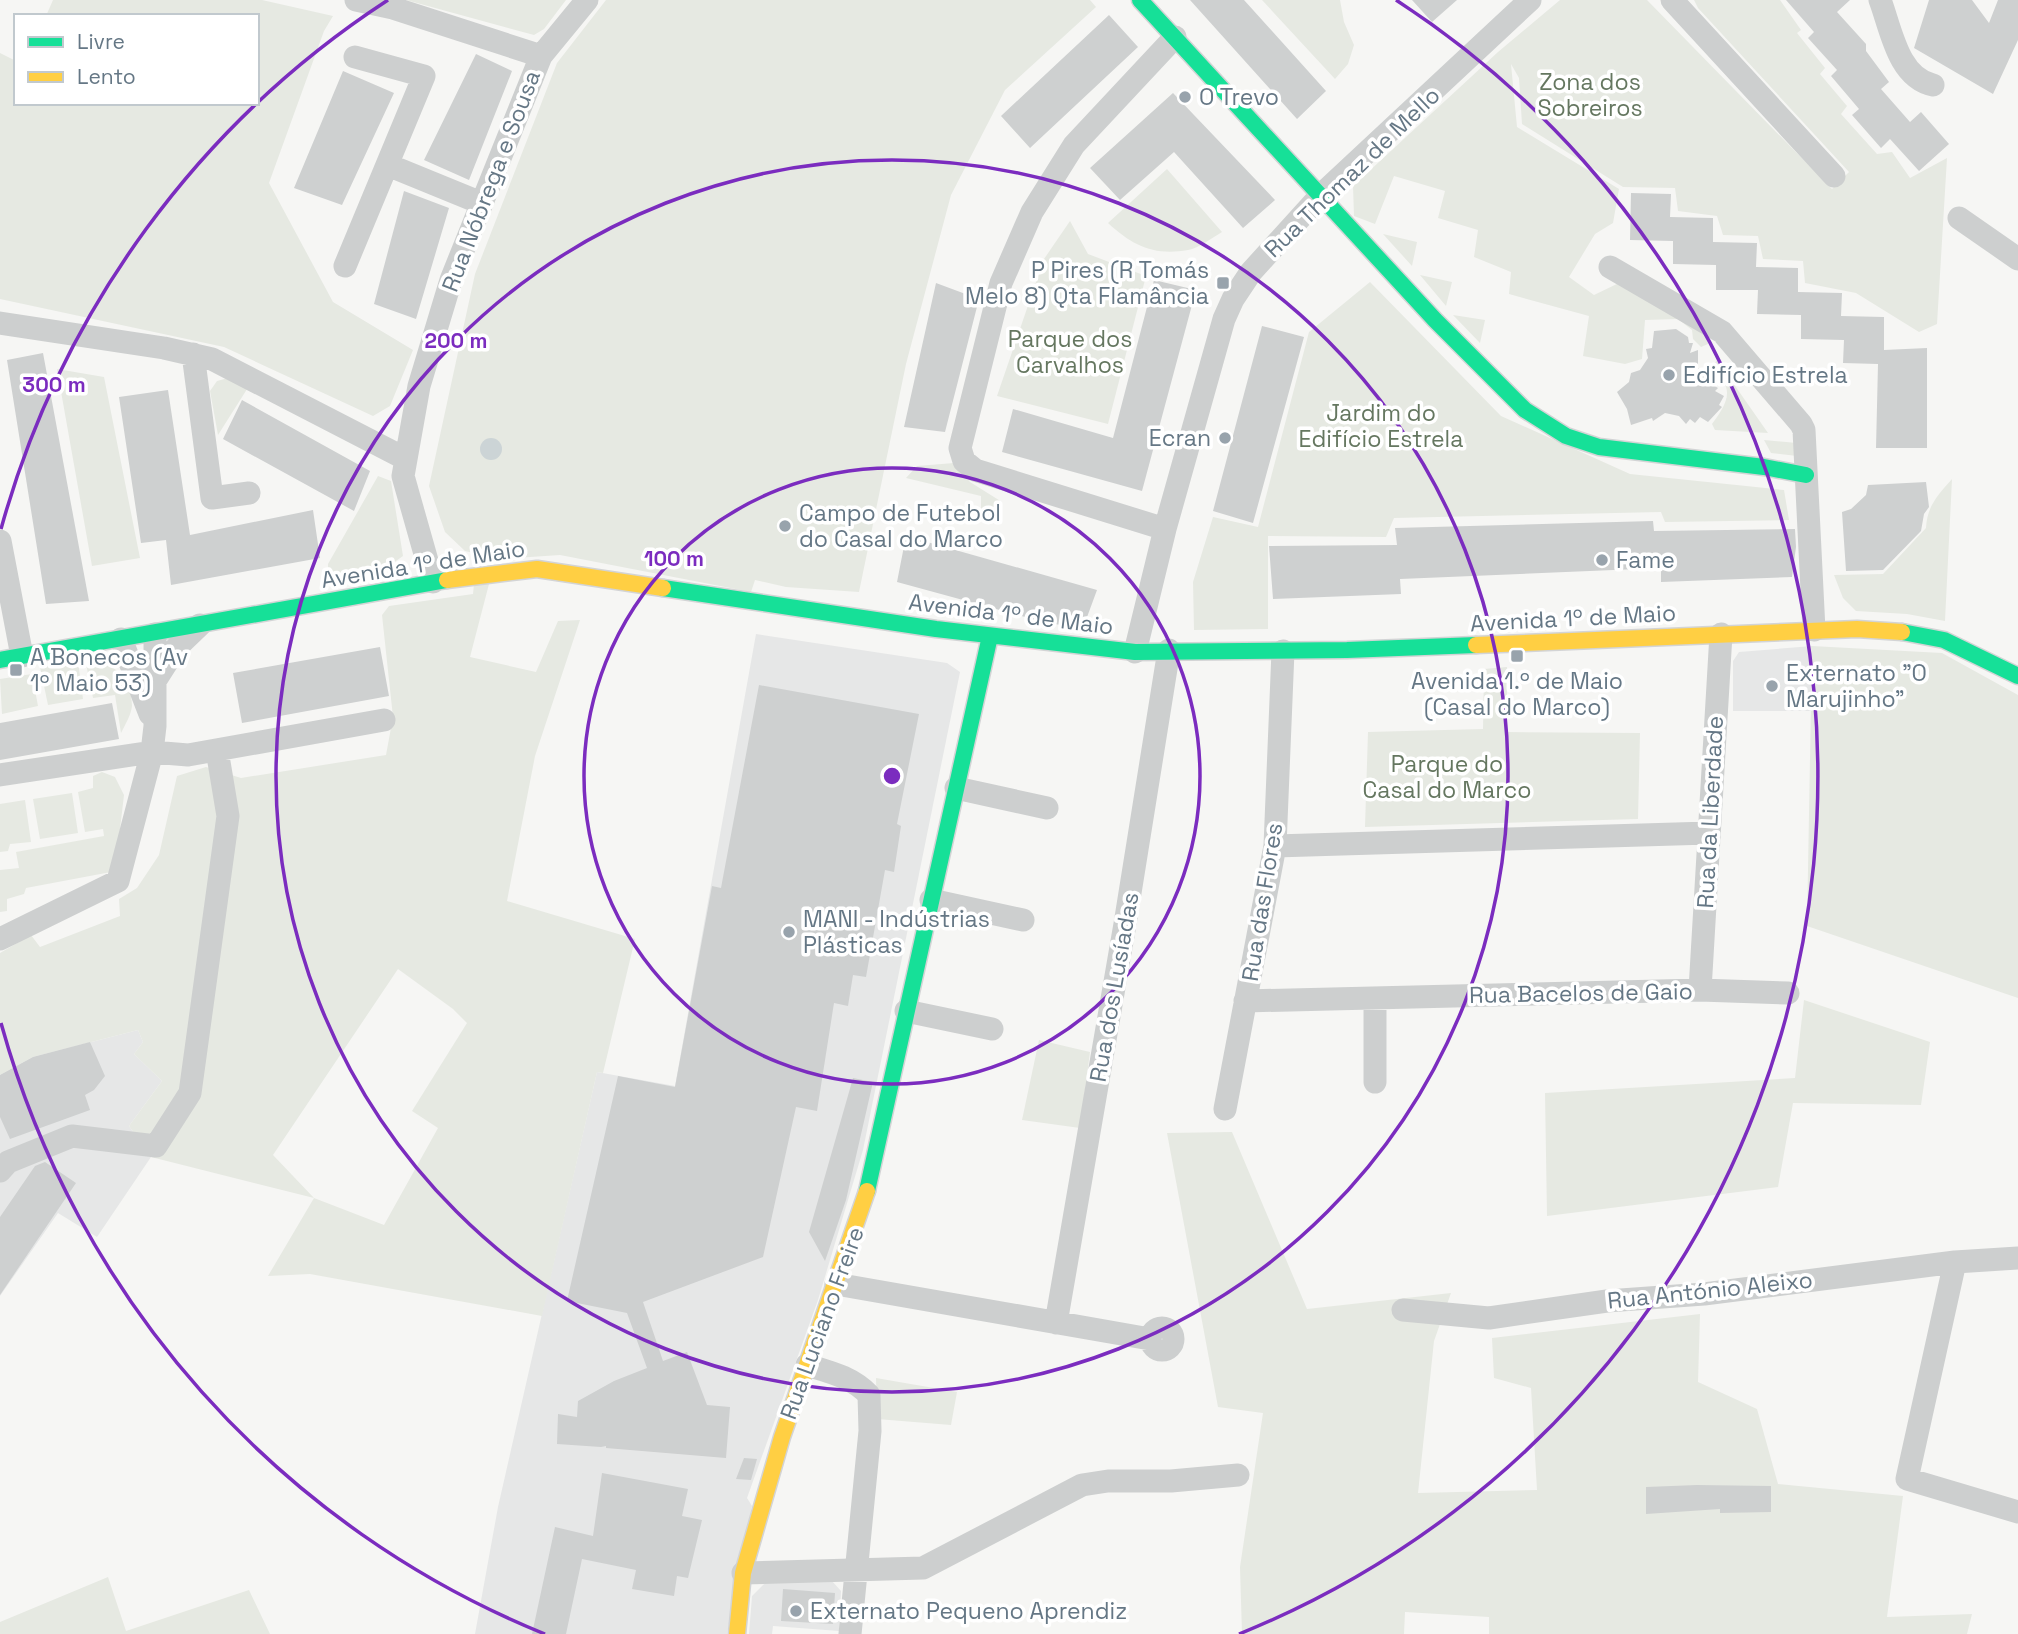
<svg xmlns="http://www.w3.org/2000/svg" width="2018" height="1634" font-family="'Space Grotesk',sans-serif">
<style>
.built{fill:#e6e7e7}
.green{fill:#e6e9e2;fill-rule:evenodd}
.water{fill:#ccd4d6}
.building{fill:#ced0d0}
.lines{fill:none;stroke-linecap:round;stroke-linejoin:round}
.fast-casing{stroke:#d3d4d5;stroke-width:19}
.slow-casing{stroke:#d3d4d5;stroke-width:19}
.street{stroke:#cdcfcf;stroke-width:23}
.fast{stroke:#16e098;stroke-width:16}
.slow{stroke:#ffcf43;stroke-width:16}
.ring{fill:none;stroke:#7b2cbf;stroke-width:3.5}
.poi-dot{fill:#98a3ac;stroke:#fff;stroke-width:2.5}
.labels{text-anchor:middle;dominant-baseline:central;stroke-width:7;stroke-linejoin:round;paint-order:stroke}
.park-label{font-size:23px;fill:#657760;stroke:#fff}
.poi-label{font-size:23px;fill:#657785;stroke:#fff;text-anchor:start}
.street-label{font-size:23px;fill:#657785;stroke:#fff}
.centre{fill:#7b2cbf;stroke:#fff;stroke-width:3.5}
.ring-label{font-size:21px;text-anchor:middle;font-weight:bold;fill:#7b2cbf;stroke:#fff;stroke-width:7;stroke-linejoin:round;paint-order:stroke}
</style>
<rect width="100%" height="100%" fill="#f6f6f4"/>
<path class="built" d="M756,634L947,663L960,672L863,1150L818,1300L747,1498L752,1506L727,1634H475L498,1507L597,1072L675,1086Z
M1812,646L1811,711H1733V661L1739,652Z
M138,1030L143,1042L134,1054L162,1081L129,1126L151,1157L97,1237L58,1213L0,1296V1075L33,1057Z
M832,1581L841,1591L839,1631L773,1626L772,1634H749L752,1596L765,1583Z"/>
<path class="green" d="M53,0H262L333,16L324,31L269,183L333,302L413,350L390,406L373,416L224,347L0,299V53L16,61V103H257V16H46Z
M406,0H566L544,29L534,35Z
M606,0H1090L1096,7L1005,90L951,195L906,364L859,592L786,587L755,580L751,592L560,555L499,559L465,551L445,532L429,486L475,274L557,63Z
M1262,0H1340L1344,22L1354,45L1348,64L1335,79Z
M1560,0H1647L1832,189L1849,172L1698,8L1694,0H1780L1801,30L1797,33L1825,68L1820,74L1847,106L1841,114L1877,154L1892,152L1910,178L1947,158L1937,324L1919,332L1856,293L1805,283L1803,261L1763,259L1758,236L1723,235L1717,216L1678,211L1675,188L1623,187L1522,124L1519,78L1511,64L1517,127L1619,189L1613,223L1595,234L1569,277L1594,295L1621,282L1709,330L1708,344L1701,347L1693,339L1692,330L1678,319L1645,320L1642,359L1625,364L1583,356L1589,316L1509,294L1511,272L1474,257L1478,230L1438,218L1445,191L1394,176L1375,224L1354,216L1353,186L1498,52Z
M1167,169L1222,232C1212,238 1199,248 1188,250C1154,256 1133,246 1108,223Z
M1070,221L1088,254L1146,276L1108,424L997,396L1044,259Z
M1383,234L1417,242L1412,266Z
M1420,275L1452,282L1446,306Z
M1370,282L1501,416L1630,474L1784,490L1789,520L1665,522L1661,512L1394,518L1386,537L1268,536V629L1194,630L1193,582L1213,517L1258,527L1309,332Z
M1453,315L1485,320L1480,343Z
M1717,360L1768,433L1715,430L1712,424C1720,413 1734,395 1723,382C1717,376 1709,374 1705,367H1712Z
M57,369L104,377L140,558L92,566Z
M228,378L249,386L218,435L210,391L217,381Z
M1764,440L1797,443V456L1771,453Z
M954,463L970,482L1002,502L999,509L981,510V496L906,478L917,466Z
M378,476L391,481L403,556L379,573L328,581V564Z
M1952,479L1945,621L1907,614L1856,611L1843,598L1834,575L1883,574L1926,528C1927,506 1938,495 1952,479Z
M474,584H489L470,657L536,672L558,621L580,620L535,756L507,901L635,939L603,1073L597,1072L542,1316L310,1274L268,1276L314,1198L151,1157L129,1126L162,1081L134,1054L143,1042L138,1030L33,1057L0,1075V953L31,935L40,947L120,916L119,899L137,888L159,855L177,776L206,767L241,778L386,755L393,717L382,615L389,606L473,594ZM398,969L453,1009L467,1023L412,1111L438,1128L384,1225L314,1198L273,1155Z
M1812,646L1942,653L2018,695V998L1807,926Z
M85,659C112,658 132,680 132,706C131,715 125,725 121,733L115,695L93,698Z
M78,661L83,699L48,705L40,667Z
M1507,667V732L1640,733L1638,819L1365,827L1368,732L1483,729L1484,669Z
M32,674L38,706L2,714L0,679Z
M102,772L115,777L124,795L116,863L111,872L26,888L24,894L7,899V911L0,912V870L19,868L16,852L104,836L103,829L85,832L78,792L93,788V776Z
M72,793L78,833L40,839L33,799Z
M25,800L31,842L10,844L8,851L0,852V804Z
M1804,1000L1930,1042L1921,1105L1793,1103L1778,1187L1547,1216L1545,1093L1795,1078Z
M1039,1040L1090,1052L1080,1128L1022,1120Z
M1232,1132L1307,1309L1451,1293L1434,1341L1418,1493L1537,1490L1531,1388L1494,1378L1492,1338L1700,1314L1698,1382L1757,1409L1778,1484L1903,1496L1887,1617L1972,1614L1967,1634H1489V1617L1405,1612L1404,1634H1242L1240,1567L1263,1413L1218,1407L1167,1133Z
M876,1378L957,1392L951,1425L877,1419Z
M108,1577L126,1631L249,1590L270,1634H0V1622Z"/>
<path class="water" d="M480 449a11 11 0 1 1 22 0a11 11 0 1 1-22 0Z"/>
<path class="building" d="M1190,0H1244L1326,91L1297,119Z
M1412,0H1457L1432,22Z
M1786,0H1850L1837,12L1866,44V51L1889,82L1881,89L1910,122L1921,112L1949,144L1919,171L1890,139L1881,148L1852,115L1859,109L1831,76L1837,70L1808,38L1814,32Z
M1929,0H1972L1989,23L1998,0H2018V40L1993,94L1914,48Z
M1109,15L1138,47L1030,148L1001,116Z
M476,54L512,71L469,180L424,160Z
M343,71L394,93L342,205L294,188Z
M1173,93L1275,200L1243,228L1174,152L1120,200L1090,168Z
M404,191L449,208L416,319L374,304Z
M1631,193L1671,194L1670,217L1713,218V242L1757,243L1756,267L1798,268V292L1842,293L1841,316L1884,317V350L1927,348V448H1876L1878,364L1843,363L1844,340L1801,339V315L1757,314L1758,290H1716V265L1673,264V241L1630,240Z
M1154,280L1196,290L1142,491L1002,452L1013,409L1113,438Z
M936,283L979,299L945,432L904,427Z
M1262,326L1304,337L1253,523L1213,511Z
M1676,329L1688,337L1689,343H1693L1690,353L1698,350V368L1711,378L1708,382L1718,388L1715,391L1724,396L1719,405L1722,407L1708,422L1700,417L1695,423L1690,419L1686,424L1679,416L1665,413L1653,421L1652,418L1631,425L1627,409L1617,392L1629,382L1631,373L1640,370L1648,358L1646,349L1652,348L1654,331Z
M43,353L89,601L46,604L7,360Z
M168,390L190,535L313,510L320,558L171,585L166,540L141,543L119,397Z
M242,400L370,471L354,511L223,439Z
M1926,482L1929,507L1924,514L1921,531L1883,570L1846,571L1842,512L1851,509L1866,495L1868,485Z
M1653,521L1654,531L1795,529L1796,547L1792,577L1661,582V568L1400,579L1401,594L1273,599L1269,546L1397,545L1395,528Z
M906,536L1097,590L1083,628L1047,623L897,582Z
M380,647L389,696L242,723L233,673Z
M759,685L919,714L897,824L901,826L894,872L885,870L866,977L853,975L848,1006L834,1003L817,1111L796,1107L763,1257L643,1302L663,1361L687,1352L707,1405L730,1407L726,1458L606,1448V1446L601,1447L557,1444L558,1414L577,1417L578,1401L614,1381L647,1368L627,1313L567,1301L618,1076L675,1087L712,886L721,888Z
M112,703L119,739L0,760V723Z
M90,1042L105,1076L94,1090L85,1095L90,1110L10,1139L0,1117V1075L33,1057Z
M853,1078L873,1082L846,1200L825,1261L809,1232Z
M45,1162L76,1183L0,1295V1217L35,1166Z
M744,1458L757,1459L751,1480L736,1479Z
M602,1473L688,1489L682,1516L702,1520L688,1578L677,1576L674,1596L632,1589L636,1570L582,1559L566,1634H532L555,1527L593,1536Z
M1697,1485L1771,1486V1512L1720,1513V1509L1646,1514V1487Z
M783,1589L835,1593L833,1624L781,1621Z"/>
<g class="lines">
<g class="fast-casing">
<path id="fast" d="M1140,0L1435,320L1525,410L1566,436L1599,447L1764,467L1806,475
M663,588L936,629L1135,652L1347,650L1476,645
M1902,632L1944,640L2018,676
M0,660L447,580
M867,1191L990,636"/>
</g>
<g class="slow-casing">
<path id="slow" d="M447,580L537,569L663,588
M1476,645L1857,629L1902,632
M737,1634L743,1573L782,1437L867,1191"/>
</g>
<path class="street" d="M356,0L393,8L541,56
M1672,0L1834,176
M1880,0C1891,29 1898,78 1933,85
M388,165L481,203
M1959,218L2018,259
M345,266L424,76L355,57
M1610,267L1722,332L1801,424L1804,430L1814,630
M0,323L164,348L212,359L404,458
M193,354L212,498L249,493
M1165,529L975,470L964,461L960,448L1001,283L1032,212L1074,145L1175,37
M0,541L22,656
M433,582L403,476L419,386L451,280L541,56L587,0
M121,639L150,714
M1135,652L1165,529L1224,319L1233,299L1251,272L1320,196L1530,0
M155,681L176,648L200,625
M0,775L152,752L188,755L384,720
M956,788L1047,808
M1275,846L1709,833
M931,900L1023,920
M0,939L118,881L152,752L155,726V634
M1700,990L1721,634
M1375,998V1082
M1245,1001L1700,990L1788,993
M906,1011L992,1029
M1225,1109L1275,846L1283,651
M0,1171L8,1162L72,1136L156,1146L190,1093L228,816L217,750
M1955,1262L1907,1479L2018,1512
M836,1284L1150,1339
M1403,1310L1489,1318L1607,1301L1704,1294L1955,1262L2018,1258
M1056,1323L1125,924L1169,650
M1151 1339a11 11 0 1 1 22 0a11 11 0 1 1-22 0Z
M807,1365C830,1372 852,1377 869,1395L870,1431L850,1634
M743,1573L923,1568L1082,1485L1108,1481H1171L1238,1475"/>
<use href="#fast" class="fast"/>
<use href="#slow" class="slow"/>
</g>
<g class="ring">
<circle cx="892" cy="776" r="308"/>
<circle cx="892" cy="776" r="616"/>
<path d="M545 1634A925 925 0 0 1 1 1023M1 529A925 925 0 0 1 388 0M1396 0A925 925 0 0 1 1239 1634"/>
</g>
<g class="poi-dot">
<circle cx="1185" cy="97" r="7"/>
<rect x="1216" y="276" width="14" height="14" rx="3.5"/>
<circle cx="1669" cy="375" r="7"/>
<circle cx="1225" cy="438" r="7"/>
<circle cx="785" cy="526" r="7"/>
<circle cx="1602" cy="560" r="7"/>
<rect x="1510" y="649" width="14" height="14" rx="3.5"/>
<rect x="9" y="663" width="14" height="14" rx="3.5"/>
<circle cx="1772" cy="686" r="7"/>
<circle cx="789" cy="932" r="7"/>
<circle cx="796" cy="1611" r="7"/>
</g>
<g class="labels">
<g class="park-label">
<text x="1590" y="82">Zona dos<tspan x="1590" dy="26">Sobreiros</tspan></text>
<text x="1070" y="339">Parque dos<tspan x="1070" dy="26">Carvalhos</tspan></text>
<text x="1381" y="413">Jardim do<tspan x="1381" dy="26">Edifício Estrela</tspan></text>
<text x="1447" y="764">Parque do<tspan x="1447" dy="26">Casal do Marco</tspan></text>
</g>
<g class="poi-label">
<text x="1199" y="97">O Trevo</text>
<text x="1209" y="270" text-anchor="end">P Pires (R Tomás<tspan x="1209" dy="26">Melo 8) Qta Flamância</tspan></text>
<text x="1683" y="375">Edifício Estrela</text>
<text x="1211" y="438" text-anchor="end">Ecran</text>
<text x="799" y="513">Campo de Futebol<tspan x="799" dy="26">do Casal do Marco</tspan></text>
<text x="1616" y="560">Fame</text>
<text x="30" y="657">A Bonecos (Av<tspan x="30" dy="26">1º Maio 53)</tspan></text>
<text x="1786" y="673">Externato "O<tspan x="1786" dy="26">Marujinho"</tspan></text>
<text x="1517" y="681" text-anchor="middle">Avenida 1.º de Maio<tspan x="1517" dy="26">(Casal do Marco)</tspan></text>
<text x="803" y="919">MANI - Indústrias<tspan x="803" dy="26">Plásticas</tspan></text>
<text x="810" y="1611">Externato Pequeno Aprendiz</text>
</g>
<g class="street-label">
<text transform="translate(1352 172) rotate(-44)">Rua Thomaz de Mello</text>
<text transform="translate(491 181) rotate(-69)">Rua Nóbrega e Sousa</text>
<text transform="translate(423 564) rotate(-9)">Avenida 1º de Maio</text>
<text transform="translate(1011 614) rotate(7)">Avenida 1º de Maio</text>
<text transform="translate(1573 618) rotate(-3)">Avenida 1º de Maio</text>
<text transform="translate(1710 812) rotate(-87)">Rua da Liberdade</text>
<text transform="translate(1262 902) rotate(-81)">Rua das Flores</text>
<text transform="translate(1114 987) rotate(-80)">Rua dos Lusíadas</text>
<text transform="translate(1581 993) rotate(-1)">Rua Bacelos de Gaio</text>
<text transform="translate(1710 1290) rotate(-6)">Rua António Aleixo</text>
<text transform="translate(822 1323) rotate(-70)">Rua Luciano Freire</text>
</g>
</g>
<circle cx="892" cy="776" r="10" class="centre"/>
<g class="ring-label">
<text x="456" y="348">200 m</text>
<text x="54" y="392">300 m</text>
<text x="674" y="566">100 m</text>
</g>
<rect x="14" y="14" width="245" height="91" fill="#ffffff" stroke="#c1c9ce" stroke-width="2"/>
<rect x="28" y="37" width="35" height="10" fill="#16e098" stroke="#c1c9ce" stroke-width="2"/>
<text x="77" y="49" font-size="21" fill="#657785">Livre</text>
<rect x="28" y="72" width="35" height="10" fill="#ffcf43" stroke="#c1c9ce" stroke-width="2"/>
<text x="77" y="84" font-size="21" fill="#657785">Lento</text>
</svg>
